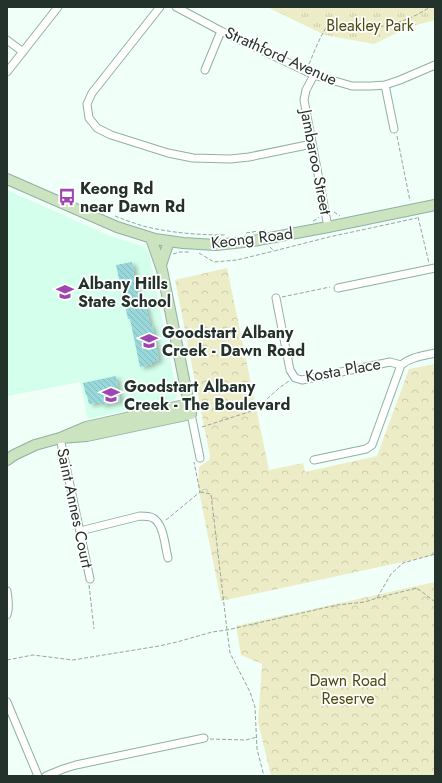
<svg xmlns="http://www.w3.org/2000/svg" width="442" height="783" font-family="Jost,sans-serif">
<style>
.built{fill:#d3ffec}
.forest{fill:url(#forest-crowns)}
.park{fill:url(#park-tufts)}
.building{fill:url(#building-back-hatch);filter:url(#shadow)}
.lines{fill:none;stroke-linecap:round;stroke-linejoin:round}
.street-casing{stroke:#8fb1a3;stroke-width:9}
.secondary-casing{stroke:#8fb1a3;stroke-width:12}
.path{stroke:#97a59f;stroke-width:1;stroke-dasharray:4 2;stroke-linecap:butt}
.street{stroke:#fff;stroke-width:7}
.secondary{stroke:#cce3c0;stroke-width:10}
.labels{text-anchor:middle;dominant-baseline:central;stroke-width:3.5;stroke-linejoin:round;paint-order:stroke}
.park-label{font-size:16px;fill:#4c490f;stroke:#fff}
.street-label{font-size:16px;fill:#24322c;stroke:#fff}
.poi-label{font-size:16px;font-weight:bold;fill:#24322c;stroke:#fff;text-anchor:start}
</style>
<defs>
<pattern id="forest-crowns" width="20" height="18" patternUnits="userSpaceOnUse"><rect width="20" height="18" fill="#ececc7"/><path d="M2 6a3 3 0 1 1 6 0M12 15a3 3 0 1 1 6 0" fill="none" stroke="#cacbab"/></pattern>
<pattern id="park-tufts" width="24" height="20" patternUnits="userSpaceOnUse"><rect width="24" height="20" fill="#ececc7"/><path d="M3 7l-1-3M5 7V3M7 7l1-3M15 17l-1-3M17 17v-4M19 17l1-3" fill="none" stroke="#cacbab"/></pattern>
<pattern id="building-back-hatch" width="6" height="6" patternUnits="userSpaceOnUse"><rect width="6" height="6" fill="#98d8da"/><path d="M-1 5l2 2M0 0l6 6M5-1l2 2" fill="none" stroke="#83babb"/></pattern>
<filter id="shadow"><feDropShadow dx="4" dy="2.5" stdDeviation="2" flood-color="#0004"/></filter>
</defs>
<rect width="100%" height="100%" fill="#f1fff9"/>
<path class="built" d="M7,190L110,236L145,247L149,253L177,394L176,398L172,401L88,419L80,382L7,396Z"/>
<path class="forest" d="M227,268L269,470L303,463L305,472L377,456L409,369L435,364V555L221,601L198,486L199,467L209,460L210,456L175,280Z
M435,582V776H271L258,722L262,664L241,655L236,626Z"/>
<path class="park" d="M267,7H435V20L409,27L374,44L325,35Z"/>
<path class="building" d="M132,262L134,274H133L140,305L145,304L150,325H152L159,360L152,362V364L140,367L130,319H128L116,265Z
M116,376L120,401L102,405L101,402L89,404L87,395H86L83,383Z"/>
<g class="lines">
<g class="street-casing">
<path id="street" d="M160,7L92,93L87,104L89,118L97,128L111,135L168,153L193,158L230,159L249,157L312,144
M176,7L221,31L314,75L352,86H371L385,85L400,80L435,65
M7,40L23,52
M205,70L221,31
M7,72L58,7
M314,75L306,90L304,100L328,227
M385,85L394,129
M338,288L435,268
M276,298L290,370L295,378L302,380L390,362L401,365
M191,414L200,458
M60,438L90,579
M314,460L366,449L372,445L401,365C411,357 422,356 435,353
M80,531L140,516C145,516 149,516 153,518C164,524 165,547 168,558
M7,591C8,599 10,607 7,615
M7,702L38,776
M46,776L63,769L76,765L204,738"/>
</g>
<g class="secondary-casing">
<path id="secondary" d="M7,179L117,227L155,239L183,243L216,245L253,241L328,227L435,205
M161,265L169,241
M60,438L87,436L191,414L162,270L151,238
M7,460L14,455L35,445L60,438L86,427L189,404"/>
</g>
<path class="path" d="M309,64C313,55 323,28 330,24C336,21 342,25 348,27C353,28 358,28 363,28C386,28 411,20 430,7
M397,136L410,201
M334,212L340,216
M115,216C125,220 136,224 147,227C173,233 199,235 225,235
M418,217L429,263
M313,221L317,219L319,217
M246,233L265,230
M270,247L274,251L329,237L417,218
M199,253L214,262L237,260L274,251
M173,254L180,252H190
M282,297L330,287
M202,427L255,410L279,388L289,381
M200,492L211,494L227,630L230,653L250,692L255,707L257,749L264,776
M166,520L200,492L194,462
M89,585L94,629
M377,598L417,588L435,602
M7,660L33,655L73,660L159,646L177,642L212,632L227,630L337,605L365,602L377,598L391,574L403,563L435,554
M210,739L246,740L257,737"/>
<use href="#street" class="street"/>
<use href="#secondary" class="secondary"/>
</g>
<defs>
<g id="bus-bare" transform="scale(1.38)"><path d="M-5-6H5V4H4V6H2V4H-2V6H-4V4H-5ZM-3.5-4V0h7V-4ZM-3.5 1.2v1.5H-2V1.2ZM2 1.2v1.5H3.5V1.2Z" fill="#a045b0" stroke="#fff" stroke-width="2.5" paint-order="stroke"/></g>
<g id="school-bare" transform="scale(1.38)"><path d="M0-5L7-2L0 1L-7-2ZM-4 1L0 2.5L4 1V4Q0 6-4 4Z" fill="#a045b0" stroke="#fff" stroke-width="2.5" paint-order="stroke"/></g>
</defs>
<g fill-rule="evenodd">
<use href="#bus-bare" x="67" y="197"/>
<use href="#school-bare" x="65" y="292"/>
<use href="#school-bare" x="149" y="341"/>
<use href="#school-bare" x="111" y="395"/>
</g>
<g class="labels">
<g class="park-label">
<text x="370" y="25">Bleakley Park</text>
<text x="348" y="680">Dawn Road<tspan x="348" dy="18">Reserve</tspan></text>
</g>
<g class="street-label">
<text transform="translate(281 56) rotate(24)">Strathford Avenue</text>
<text transform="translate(316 162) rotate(79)">Jambaroo Street</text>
<text transform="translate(252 238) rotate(-7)">Keong Road</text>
<text transform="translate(343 370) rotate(-10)">Kosta Place</text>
<text transform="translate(75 508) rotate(78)">Saint Annes Court</text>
</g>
<g class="poi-label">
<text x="80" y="188">Keong Rd<tspan x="80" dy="18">near Dawn Rd</tspan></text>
<text x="78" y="283">Albany Hills<tspan x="78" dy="18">State School</tspan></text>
<text x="162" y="332">Goodstart Albany<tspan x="162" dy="18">Creek - Dawn Road</tspan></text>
<text x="124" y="386">Goodstart Albany<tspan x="124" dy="18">Creek - The Boulevard</tspan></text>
</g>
</g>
<rect width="442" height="783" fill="none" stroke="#24322c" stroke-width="16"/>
</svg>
